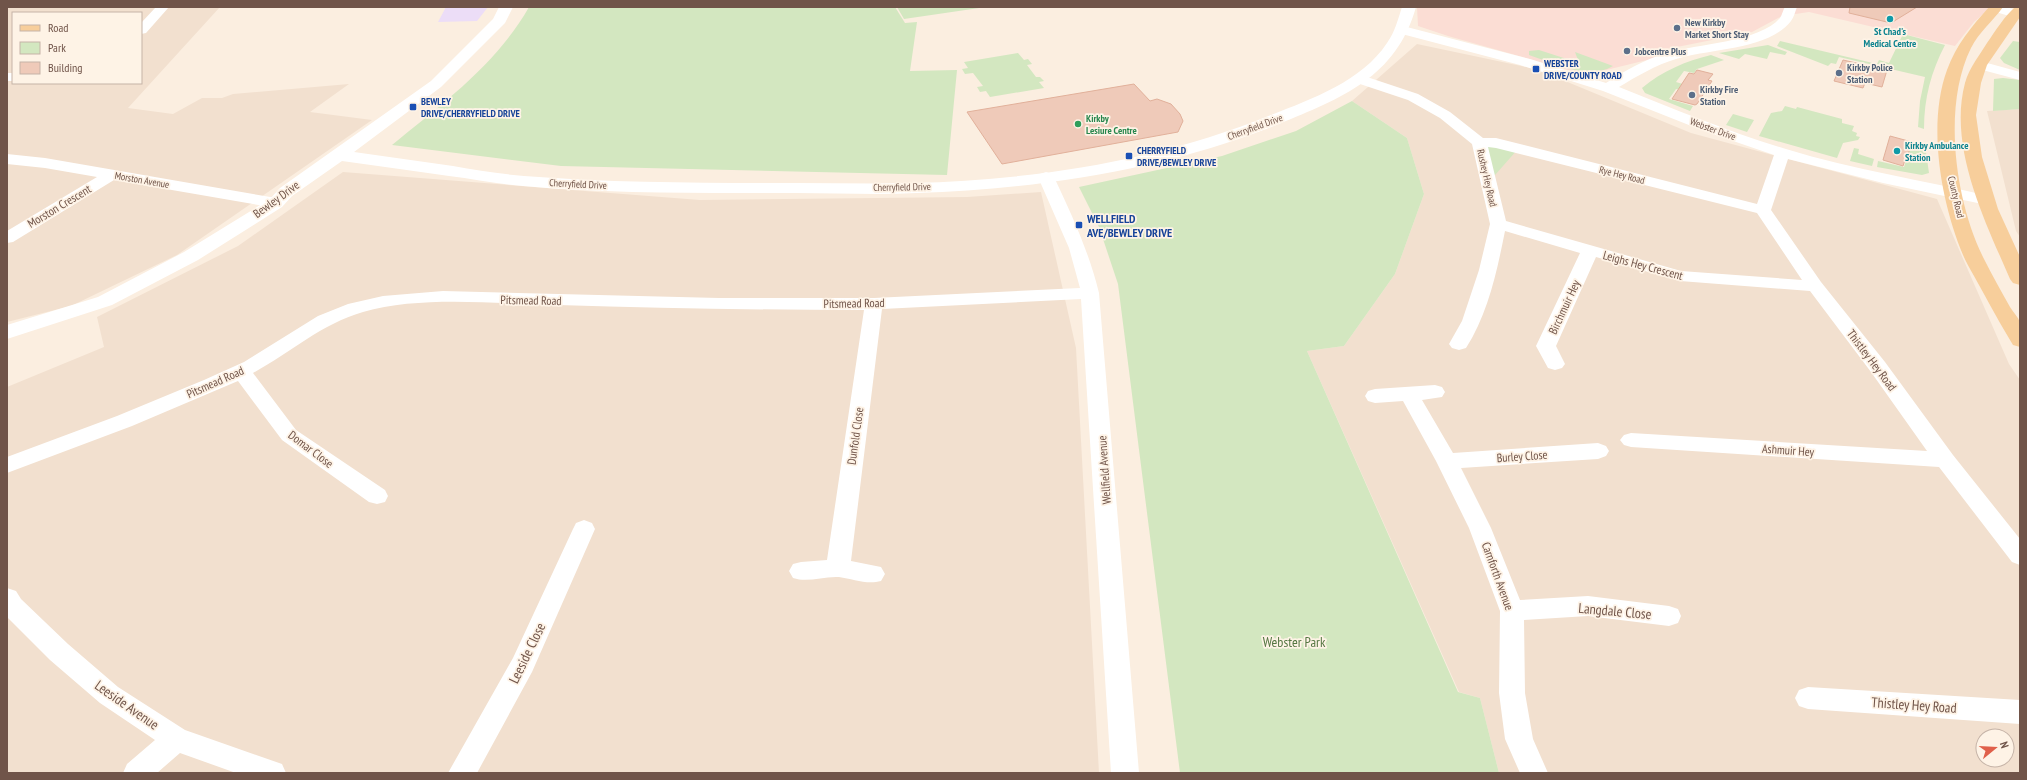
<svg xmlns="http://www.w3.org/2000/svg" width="2027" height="780" font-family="'PT Sans Narrow',sans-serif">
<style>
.residential{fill:#f2e0cf;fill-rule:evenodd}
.commercial{fill:#fbddd4}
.education{fill:#ecddf7}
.green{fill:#d3e7c0}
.building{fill:#efcab9;stroke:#e1b09a}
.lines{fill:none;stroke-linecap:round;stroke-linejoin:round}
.street{fill:#fff;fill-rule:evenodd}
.secondary{fill:#fff;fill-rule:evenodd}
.primary{fill:#f7ce9b;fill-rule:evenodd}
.culture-dot{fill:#0f9aa8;stroke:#fef3e6;stroke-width:1.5}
.service-dot{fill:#5c6f8a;stroke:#fef3e6;stroke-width:1.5}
.transit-dot{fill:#1a4fb4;stroke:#fef3e6;stroke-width:1.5}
.leisure-dot{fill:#2e9e5b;stroke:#fef3e6;stroke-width:1.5}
.labels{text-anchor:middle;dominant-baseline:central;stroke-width:3.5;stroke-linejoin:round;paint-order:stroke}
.far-service-label{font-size:10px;font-weight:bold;fill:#4e5e75;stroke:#fef3e6;text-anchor:start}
.far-culture-label{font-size:10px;font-weight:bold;fill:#0d838f;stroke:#fef3e6}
.far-transit-label{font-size:10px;font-weight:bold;fill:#164399;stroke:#fef3e6;text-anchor:start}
.far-leisure-label{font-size:10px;font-weight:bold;fill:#27864d;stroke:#fef3e6;text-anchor:start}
.far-street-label{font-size:10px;fill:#705449;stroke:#fef3e6}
.street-label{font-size:12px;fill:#705449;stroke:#fef3e6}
.transit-label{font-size:12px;font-weight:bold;fill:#164399;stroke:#fef3e6;text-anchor:start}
.near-street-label{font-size:14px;fill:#705449;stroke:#fef3e6}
.near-park-label{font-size:14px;fill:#557642;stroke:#fef3e6}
</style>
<rect width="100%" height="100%" fill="#fbeee0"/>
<path class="residential" d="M7,7H220L128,108L173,114L202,98H222L233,94L349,84L310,112L372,120L177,255L71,306L7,322ZM13,13H141V83H13Z
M1417,44L1536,69L1691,133L1937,199L2009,364L2020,380V773H1499L1480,698L1459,692L1307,351L1344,346L1395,274L1424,194L1407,138L1352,101ZM1983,736H2007V760H1983Z
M2020,109V237L2016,231L1987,111Z
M343,172L700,200L967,197L1041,192L1076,348L1099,773H7V387L104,347L97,317L238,246Z"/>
<path class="commercial" d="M1417,7H1991L1974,22L1955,46L1809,12L1782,16L1752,32L1667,49L1655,58L1586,75L1448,36L1418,26Z"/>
<path class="education" d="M446,7H488L477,21L438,22Z"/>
<path class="green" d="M529,7H895L905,23L917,22L910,71L957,70L947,175L561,166L392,145C442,104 497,64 529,7Z
M897,7H986L904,19Z
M1903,34L1945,45C1931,72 1924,98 1924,129L1918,127L1920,101L1925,77L1839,57L1836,64L1831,63L1828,66L1777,46L1780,41L1877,64L1879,60L1889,63Z
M2013,41L2020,42V70L2004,63L2000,58Z
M1768,45L1787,52L1785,55L1770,52L1767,59L1745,54L1739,59L1719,53Z
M1539,50L1570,60H1578L1575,52L1613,66C1588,81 1554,63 1529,55V51Z
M1018,53L1024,60L1028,59L1032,64L1027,65L1036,77H1040L1044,81L1039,82L1044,88L990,97L986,91L980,92L977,87L983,86L973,73L965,74L962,69L968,68L964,62Z
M1711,55L1724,60L1697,69L1694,73L1684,71L1676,82L1686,85L1682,90L1676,89L1669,99L1693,106L1690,111L1645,93L1642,88C1662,71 1686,61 1711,55Z
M2003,78L2020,80V109L1993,111L1994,79Z
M1352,101L1407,138L1424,194L1395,274L1344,346L1307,351L1458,692L1480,698L1499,773H1180L1118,284L1099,227L1079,187L1222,156L1296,131Z
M1785,106L1796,109L1797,107L1842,119V123L1854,126L1852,131L1857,133L1856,136L1860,137L1858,140L1843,143L1837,158L1759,136L1771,113L1782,111Z
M1733,114L1754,120L1747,132L1726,125Z
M1479,142L1518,149L1488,183Z
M1912,142L1925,145L1929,173L1922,175L1877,167L1878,161L1904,167Z
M1854,148L1859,149L1858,154L1874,159L1872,166L1850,161Z"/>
<path class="building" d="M1850,7H1917L1891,23L1849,13Z
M1843,60L1887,70L1882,87L1865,83L1863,88L1834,81Z
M1697,70L1713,74L1708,80L1712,81L1697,104L1695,105L1672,99L1689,73L1694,74Z
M1134,84L1150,101L1157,99L1171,104L1180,114L1183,121L1178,132L1002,164L967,112Z
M1890,136L1912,142L1906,161L1905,160L1903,166L1883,160Z"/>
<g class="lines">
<path class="street" d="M156,7H169L146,33L141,34V23Z
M1785,7H1797C1795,12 1794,17 1791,21C1769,50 1708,49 1676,59C1656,65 1637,76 1619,87C1674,109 1729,132 1786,149C1854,170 1924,180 1993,197L1995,200L1993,203L1987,205L1883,183L1788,159L1771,210L1821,282L1885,362L1953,455L2020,539V565L2012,562L1939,467L1631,447L1624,445L1620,440L1624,435L1631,433L1927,451L1871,372L1810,291L1680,281L1596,257L1556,346L1565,364L1562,368L1555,370L1548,368L1536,346L1580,253L1505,231C1497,271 1488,314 1466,348L1459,350L1452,348L1449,344L1462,321L1479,270L1490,224L1472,144L1440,118L1408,100L1354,82L1352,79L1354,76H1364L1418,94L1450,112L1483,138H1496L1757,204L1774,155L1704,131L1603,91L1520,65L1398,33L1397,30L1398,27L1403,26L1530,59L1606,83C1625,71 1645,59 1667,53C1696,44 1760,42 1780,18C1782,15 1783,10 1785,7ZM1488,147L1496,148L1757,213L1802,280L1681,271L1506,221Z
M1987,7H2006L2020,11V17L2016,18L1989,10Z
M1980,61L2020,72V80L1975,68L1973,65L1975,62Z
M7,73H13V81H7Z
M7,154L45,158L276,198L282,200L284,203L282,206L276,208L114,180L13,242L7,243V231L97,177L45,168L7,164Z
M1046,172L1052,174L1054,177C1072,215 1089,252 1099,293L1139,773H1111L1081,299L882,309L851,561L881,567L885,574L881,581C867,585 853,579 839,577C823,576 808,583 793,578L789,571L793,564L801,562L827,560L864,310C762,310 660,308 558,305C497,304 421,295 363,312C321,324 290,353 253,373L296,430L385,490L388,496L385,502L377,504L369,502L282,440L238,381L132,426L7,473V457L117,416L204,380L244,362L318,316L348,304L383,296L443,291L719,298H874L1080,288L1069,248L1038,177L1040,174Z
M1435,385L1442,387L1445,392L1442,397L1422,400L1453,453L1598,443L1606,446L1609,451L1606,456L1598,459L1461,468L1491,528L1520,600L1588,596L1669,606L1678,609L1681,616L1678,623L1669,626L1588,616L1524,620L1525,693L1533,739L1548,773H1520L1505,739L1499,693L1500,611L1469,528L1436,461L1403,401L1375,403L1368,401L1365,396L1368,391L1375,389Z
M584,520L592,523L595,529L532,672L477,773H448L513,658L573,529L576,523Z
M7,588L16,591L21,599L68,644L118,687L185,730L282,764L286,773H236L180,753L157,773H123L127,764L155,740L100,703L50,660L7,617Z
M1808,687L2020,700V724L1808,709L1799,706L1795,698L1799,690Z"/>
<path class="secondary" d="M499,7H513L505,23L441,87L354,152C387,157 420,161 453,166C476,170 500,174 524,176C615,183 705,183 796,183C835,183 874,184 913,183C1034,180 1158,161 1271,115C1312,99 1362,81 1387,43C1395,32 1398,19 1402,7H1416C1396,78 1341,98 1279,124C1165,170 1039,189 917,193C877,195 837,193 797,193C705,193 614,194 523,186C498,184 474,179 449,176C414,171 378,166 342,161L292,196L282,207L198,260L112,305L7,339V325L98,297L184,252L270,199L280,188L431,81L493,19Z"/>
<path class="primary" d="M1989,7H2003C1993,21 1979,32 1971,48C1942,106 1955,202 1984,259C1992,275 2001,291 2010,307C2013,312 2018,317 2020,322C2022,329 2020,340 2020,347L2013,345L2010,340C1997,319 1986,297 1974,276C1970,269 1966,262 1963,255C1941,202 1927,125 1947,70C1956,45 1972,26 1989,7Z
M2015,7H2020V17L1987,65L1981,83L1976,115L1982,157L1998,209L2020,257V285L2013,283L2010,279C1985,221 1948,147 1965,83C1969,68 1979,56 1987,43C1996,30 2004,17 2015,7Z"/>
</g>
<g class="culture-dot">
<circle cx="1890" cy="19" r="4"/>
<circle cx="1897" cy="151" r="4"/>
</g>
<g class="service-dot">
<circle cx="1677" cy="28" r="4"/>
<circle cx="1627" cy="51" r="4"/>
<circle cx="1839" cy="73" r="4"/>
<circle cx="1692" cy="95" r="4"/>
</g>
<g class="transit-dot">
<rect x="1532" y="65" width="8" height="8" rx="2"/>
<rect x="409" y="103" width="8" height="8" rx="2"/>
<rect x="1125" y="152" width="8" height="8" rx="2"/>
<rect x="1075" y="221" width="8" height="8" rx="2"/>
</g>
<circle class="leisure-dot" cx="1078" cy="124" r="4"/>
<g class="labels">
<g class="far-service-label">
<text x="1685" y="22">New Kirkby<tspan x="1685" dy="12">Market Short Stay</tspan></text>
<text x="1635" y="51">Jobcentre Plus</text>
<text x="1847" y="67">Kirkby Police<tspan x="1847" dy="12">Station</tspan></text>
<text x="1700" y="89">Kirkby Fire<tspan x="1700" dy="12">Station</tspan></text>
</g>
<g class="far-culture-label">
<text x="1890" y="31">St Chad's<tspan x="1890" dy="12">Medical Centre</tspan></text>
<text x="1905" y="145" text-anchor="start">Kirkby Ambulance<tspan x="1905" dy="12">Station</tspan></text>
</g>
<g class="far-transit-label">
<text x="1544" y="63">WEBSTER<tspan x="1544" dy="12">DRIVE/COUNTY ROAD</tspan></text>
<text x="421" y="101">BEWLEY<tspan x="421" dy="12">DRIVE/CHERRYFIELD DRIVE</tspan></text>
<text x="1137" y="150">CHERRYFIELD<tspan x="1137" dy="12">DRIVE/BEWLEY DRIVE</tspan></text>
</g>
<g class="far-leisure-label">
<text x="1086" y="118">Kirkby<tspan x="1086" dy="12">Lesiure Centre</tspan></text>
</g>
<g class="far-street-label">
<text transform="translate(1255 127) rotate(-20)">Cherryfield Drive</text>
<text transform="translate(1713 129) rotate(20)">Webster Drive</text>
<text transform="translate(1622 175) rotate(14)">Rye Hey Road</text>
<text transform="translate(1487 178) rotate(77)">Rushey Hey Road</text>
<text transform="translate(142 180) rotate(10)">Morston Avenue</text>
<text transform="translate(578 184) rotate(3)">Cherryfield Drive</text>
<text transform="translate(902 187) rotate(-1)">Cherryfield Drive</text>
<text transform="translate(1956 197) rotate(77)">County Road</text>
</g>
<g class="street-label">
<text transform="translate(276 199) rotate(-36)">Bewley Drive</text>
<text transform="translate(59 206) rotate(-31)">Morston Crescent</text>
<text transform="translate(1643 265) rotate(15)">Leighs Hey Crescent</text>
<text transform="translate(531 300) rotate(1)">Pitsmead Road</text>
<text transform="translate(854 303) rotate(-1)">Pitsmead Road</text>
<text transform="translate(1564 307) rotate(-65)">Birchmuir Hey</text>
<text transform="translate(1872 360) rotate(53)">Thistley Hey Road</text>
<text transform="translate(215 382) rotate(-24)">Pitsmead Road</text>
<text transform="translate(855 436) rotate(-82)">Dunfold Close</text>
<text transform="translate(311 449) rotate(37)">Domar Close</text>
<text transform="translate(1788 450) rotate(4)">Ashmuir Hey</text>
<text transform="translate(1522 456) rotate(-4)">Burley Close</text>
<text transform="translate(1104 470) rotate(-94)">Wellfield Avenue</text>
<text transform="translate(1498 576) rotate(70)">Carnforth Avenue</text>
</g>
<g class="transit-label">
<text x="1087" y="218">WELLFIELD<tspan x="1087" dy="14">AVE/BEWLEY DRIVE</tspan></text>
</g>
<g class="near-street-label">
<text transform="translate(1615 611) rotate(5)">Langdale Close</text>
<text transform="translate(527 653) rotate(-64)">Leeside Close</text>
<text transform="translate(127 705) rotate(35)">Leeside Avenue</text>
<text transform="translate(1914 705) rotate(4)">Thistley Hey Road</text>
</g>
<g class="near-park-label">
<text x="1294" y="642">Webster Park</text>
</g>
</g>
<rect width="2027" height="780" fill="none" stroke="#705449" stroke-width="16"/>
<rect x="12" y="12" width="130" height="72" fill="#fef3e6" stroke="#c5b3a7"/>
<rect x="20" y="25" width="20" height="6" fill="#f7ce9b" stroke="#c5b3a7"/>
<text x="48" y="32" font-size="12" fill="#705449">Road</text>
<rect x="20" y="42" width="20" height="12" fill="#d3e7c0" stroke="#c5b3a7"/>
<text x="48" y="52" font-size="12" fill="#705449">Park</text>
<rect x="20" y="62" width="20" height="12" fill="#efcab9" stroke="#c5b3a7"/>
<text x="48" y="72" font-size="12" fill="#705449">Building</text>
<g transform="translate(1995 748) rotate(72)"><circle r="19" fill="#fef3e6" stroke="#c5b3a7"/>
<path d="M0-3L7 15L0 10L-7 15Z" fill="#e0604a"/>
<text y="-6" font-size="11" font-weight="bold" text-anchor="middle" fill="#705449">N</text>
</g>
</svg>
